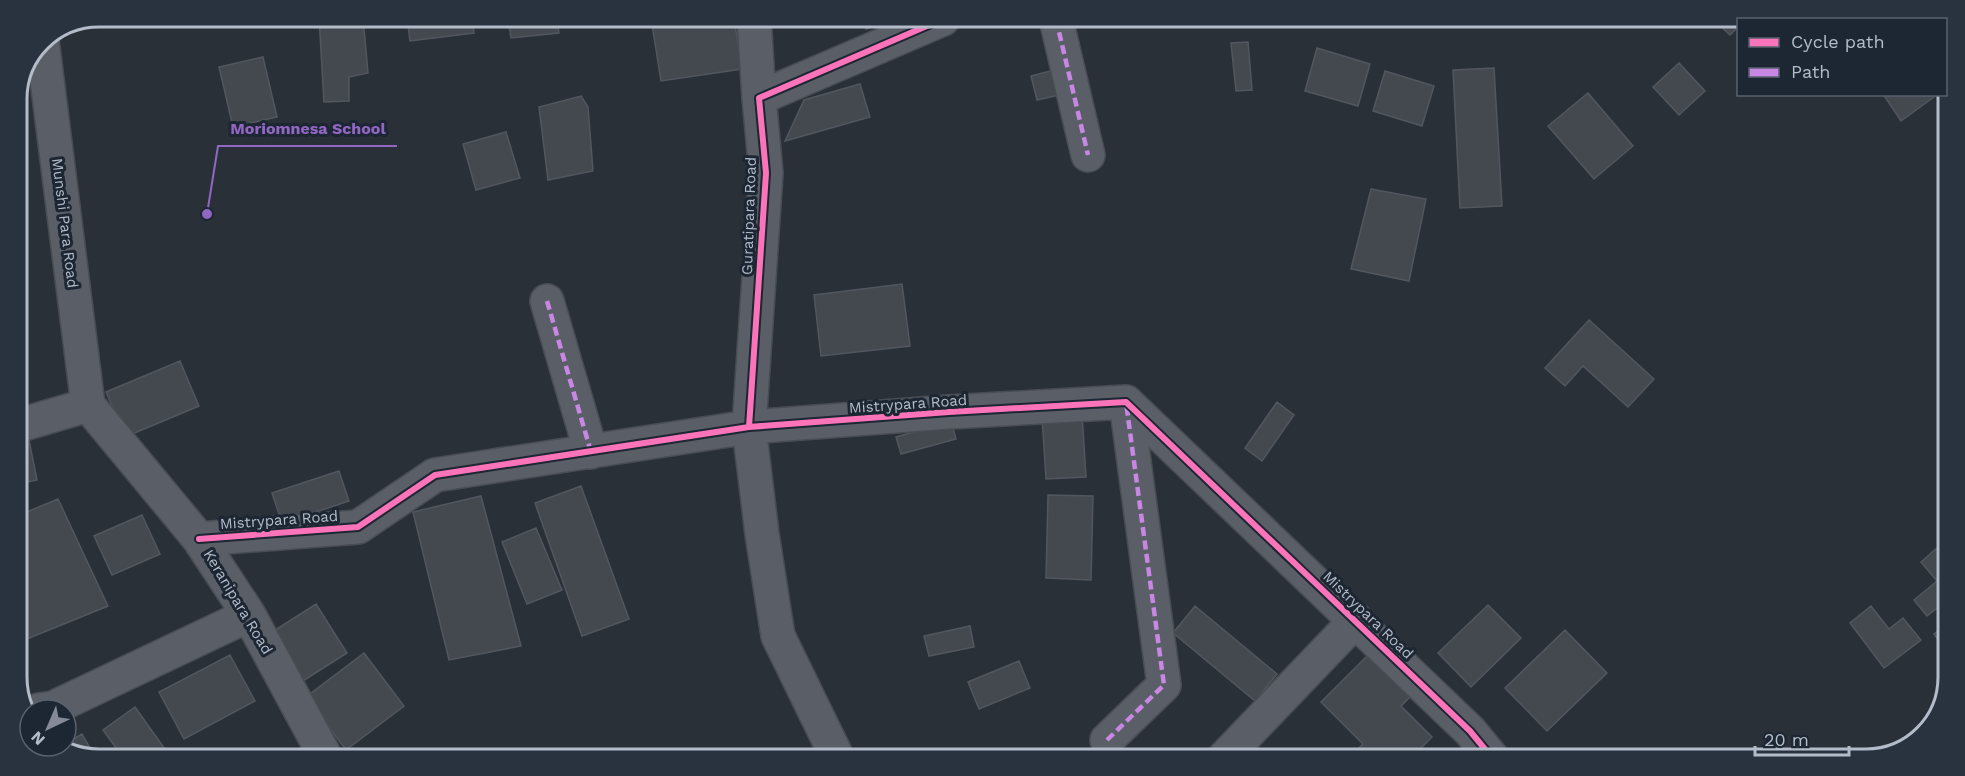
<svg xmlns="http://www.w3.org/2000/svg" width="1965" height="776" font-family="'Work Sans',sans-serif">
<style>
.building{fill:#444950;stroke:#52575f;stroke-width:1.5}
.lines{fill:none;stroke-linecap:round;stroke-linejoin:round}
.minor-casing{stroke:#484c53;stroke-width:36}
.minor{stroke:#5a5e66;stroke-width:33}
.quiet{stroke:#c787e3;stroke-width:4.5;stroke-dasharray:9 4.5;stroke-linecap:butt}
.cycleway-casing{stroke:#1d2633;stroke-width:10}
.cycleway{stroke:#fb73b8;stroke-width:6}
.labels{text-anchor:middle;dominant-baseline:central;stroke-width:6;stroke-linejoin:round;paint-order:stroke}
.street-label{font-size:15px;fill:#b4bcc9;stroke:#1d2633}
.rim{fill:none;stroke:#b4bcc9;stroke-width:3}
.leader{fill:none;stroke:#9266c3;stroke-width:2}
.callout-dot{fill:#9266c3;stroke:#1d2633;stroke-width:2}
.callout-label{font-size:16px;text-anchor:middle;font-weight:bold;fill:#9266c3;stroke:#1d2633;stroke-width:6;stroke-linejoin:round;paint-order:stroke}
</style>
<rect width="100%" height="100%" fill="#2a3038"/>
<path class="building" d="M326,17H363L368,73L349,77V101L324,102L319,18Z
M407,17H472L474,33L410,41Z
M508,18H557L559,33L511,38Z
M651,18H734L742,69L661,81Z
M862,18L896,19L866,29Z
M1715,21H1738V27L1730,35Z
M1248,42L1252,90L1236,91L1231,43Z
M1317,48L1370,64L1358,106L1305,91Z
M263,57L277,117L233,127L219,67Z
M1679,63L1705,91L1679,115L1653,87Z
M1062,68L1068,93L1037,100L1031,76Z
M1494,68L1502,206L1460,208L1453,70Z
M1385,71L1434,86L1422,126L1373,111Z
M860,84L870,117L785,141L804,100Z
M1588,93L1633,146L1594,179L1548,126Z
M1883,94H1938L1901,121Z
M581,96L588,107L593,171L548,180L539,107Z
M506,132L520,178L476,190L463,144Z
M1371,189L1426,199L1409,281L1351,269Z
M902,284L910,346L821,356L814,295Z
M1589,320L1654,379L1628,407L1583,366L1565,386L1545,368Z
M180,361L199,406L125,437L106,392Z
M1277,402L1294,415L1262,461L1245,448Z
M1082,414L1086,477L1046,479L1042,417Z
M951,421L956,439L901,454L896,437Z
M28,435L37,480L17,484V437Z
M339,471L349,501L282,523L272,493Z
M581,486L629,619L582,636L535,503Z
M1048,495L1093,496L1091,580L1046,578Z
M481,496L521,646L449,660L413,512Z
M58,499L108,606L22,641L17,625V516Z
M142,515L160,554L112,575L94,536Z
M536,528L562,590L527,604L502,542Z
M1945,541V576L1942,578L1945,581V602L1927,616L1914,600L1937,581L1921,562Z
M316,604L347,653L303,681L272,632Z
M1488,605L1521,638L1471,687L1438,653Z
M1195,606L1277,674L1255,701L1173,633Z
M1871,606L1889,629L1903,618L1921,640L1884,668L1850,623Z
M970,626L974,647L929,656L924,636Z
M1945,626L1944,649L1934,634Z
M1565,630L1607,673L1547,731L1505,688Z
M1377,646L1419,688L1401,706L1432,737L1411,758H1354L1351,755L1363,744L1321,702Z
M364,653L404,706L346,750L306,697Z
M230,655L255,701L184,739L159,692Z
M1019,661L1030,688L979,709L968,682Z
M135,707L167,752L162,755H121L103,730Z
M82,734L94,755H72L60,746H66V743Z"/>
<g class="lines">
<g class="minor-casing">
<path id="minor" d="M754,18L759,98
M1056,19L1088,155
M42,40L88,405
M547,301L591,452
M88,405L199,539L249,615L325,756
M17,426L88,405
M199,539L358,527L435,475L749,427L949,412L1126,402L1470,731L1493,759
M39,710L53,708L249,615
M1107,740L1164,685L1126,402
M837,757L778,636L762,534L749,427L766,173L759,98L943,19
M1224,758L1356,620"/>
</g>
<use href="#minor" class="minor"/>
<path class="quiet" d="M1056,19L1088,155
M547,301L591,452
M1107,740L1164,685L1126,402"/>
<g class="cycleway-casing">
<path id="cycleway" d="M749,427L766,173L759,98L943,19
M199,539L358,527L435,475L749,427L949,412L1126,402L1470,731L1493,759"/>
</g>
<use href="#cycleway" class="cycleway"/>
</g>
<g class="labels">
<g class="street-label">
<text transform="translate(749 216) rotate(-88)">Guratipara Road</text>
<text transform="translate(65 223) rotate(83)">Munshi Para Road</text>
<text transform="translate(908 404) rotate(-4)">Mistrypara Road</text>
<text transform="translate(279 520) rotate(-4)">Mistrypara Road</text>
<text transform="translate(238 602) rotate(59)">Keranipara Road</text>
<text transform="translate(1368 615) rotate(44)">Mistrypara Road</text>
</g>
</g>
<path d="M0 0H1965V776H0ZM99 27H1866A72 72 0 0 1 1938 99V677A72 72 0 0 1 1866 749H99A72 72 0 0 1 27 677V99A72 72 0 0 1 99 27Z" fill="#29323f" fill-rule="evenodd"/>
<path class="rim" d="M99 27H1866A72 72 0 0 1 1938 99V677A72 72 0 0 1 1866 749H99A72 72 0 0 1 27 677V99A72 72 0 0 1 99 27Z"/>
<path class="leader" d="M207 214L218 146H397"/>
<circle class="callout-dot" cx="207" cy="214" r="6"/>
<g class="callout-label">
<text x="308" y="134">Moriomnesa School</text>
</g>
<rect x="1737" y="18" width="210" height="78" fill="#1d2633" stroke="#59626f" stroke-width="1.5"/>
<rect x="1749" y="38" width="30" height="9" fill="#fb73b8" stroke="#59626f" stroke-width="1.5"/>
<text x="1791" y="48" font-size="18" fill="#b4bcc9">Cycle path</text>
<rect x="1749" y="68" width="30" height="9" fill="#c787e3" stroke="#59626f" stroke-width="1.5"/>
<text x="1791" y="78" font-size="18" fill="#b4bcc9">Path</text>
<g transform="translate(48 728) rotate(224)"><circle r="28" fill="#1d2633" stroke="#59626f" stroke-width="1.5"/>
<path d="M0-4.5L10 22L0 15L-10 22Z" fill="#848b96"/>
<text y="-9" font-size="16" font-weight="bold" text-anchor="middle" fill="#b4bcc9">N</text>
</g>
<path d="M1755 746v9h94v-9" fill="none" stroke="#b4bcc9" stroke-width="3"/>
<text x="1764" y="746" font-size="18" fill="#b4bcc9" stroke="#1d2633" stroke-width="4.5" paint-order="stroke">20 m</text>
</svg>
